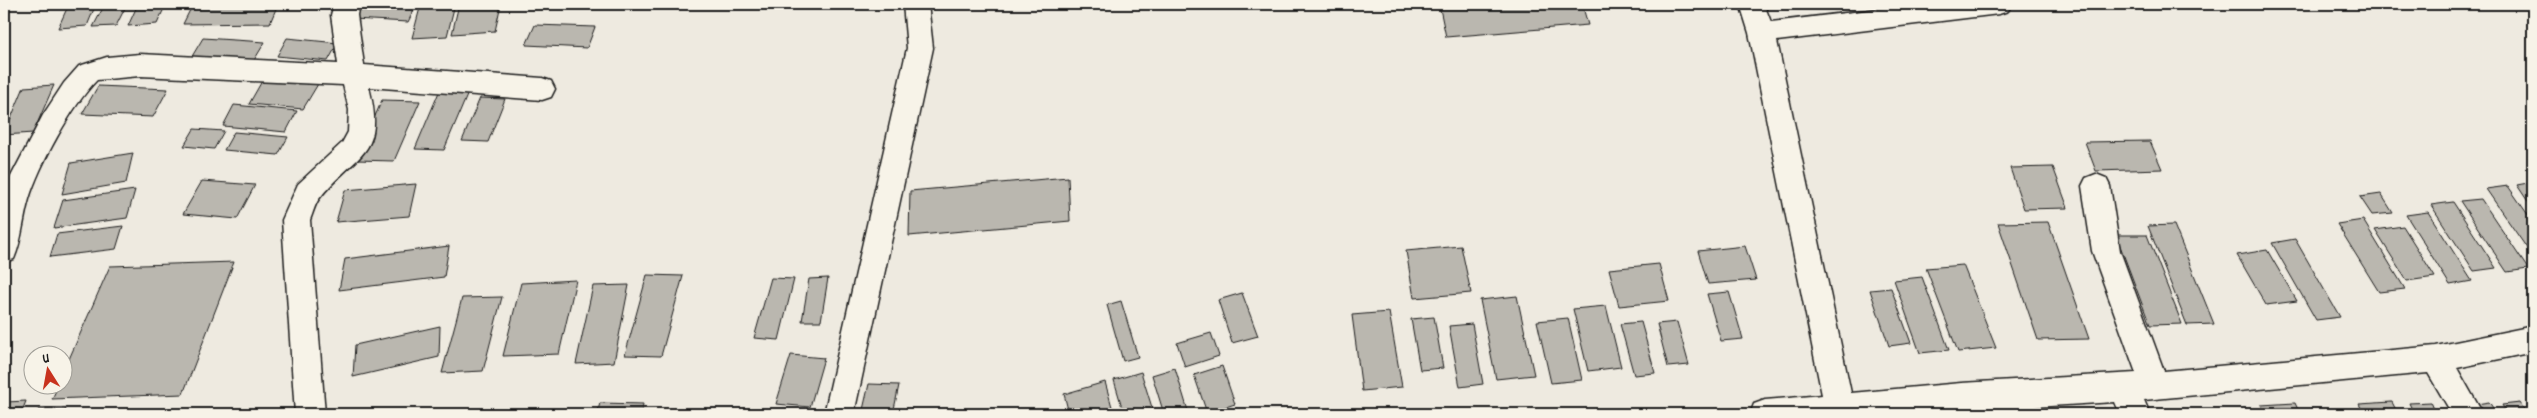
<svg xmlns="http://www.w3.org/2000/svg" width="2537" height="418" font-family="Dekko,sans-serif">
<style>
.building{fill:#bab7af;stroke:#1c1c1c}
.lines{fill:none;stroke-linecap:round;stroke-linejoin:round}
.minor-casing{stroke:#1c1c1c;stroke-width:3}
.minor{fill:#f7f3e8;fill-rule:evenodd}
</style>
<rect width="100%" height="100%" fill="#eeeae0"/>
<filter id="ink" filterUnits="userSpaceOnUse"><feTurbulence type="fractalNoise" baseFrequency=".02" numOctaves="2"/><feDisplacementMap in="SourceGraphic" scale="10" xChannelSelector="R" yChannelSelector="G"/><feConvolveMatrix kernelMatrix="1 2 1 2 8 2 1 2 1" color-interpolation-filters="sRGB"/></filter>
<g filter="url(#ink)">
<path class="building" d="M69,4H96L87,26L58,28Z
M105,4H127L116,26L93,27Z
M138,4H166L157,24L128,26Z
M193,4H278L270,23L183,24Z
M360,4H417L408,22L353,19Z
M421,4H455L447,36L412,38Z
M459,4H501L495,31L452,34Z
M1439,4H1582L1588,25L1446,37Z
M535,25L595,27L587,48L526,45Z
M203,38L265,42L253,62L191,58Z
M287,38L338,43L328,61L277,56Z
M266,74L321,79L303,109L249,104Z
M54,85L33,133L4,135L24,87Z
M98,86L168,89L153,117L82,114Z
M439,92L468,93L444,150L415,149Z
M480,98L505,99L488,142L462,141Z
M382,100L420,101L394,161L356,160Z
M234,105L297,111L286,132L223,126Z
M194,129L224,131L214,149L184,146Z
M234,132L288,137L278,155L224,150Z
M2150,141L2162,169L2096,171L2085,142Z
M133,153L126,183L62,194L71,163Z
M2053,167L2068,208L2024,209L2010,168Z
M1068,177L1070,221L909,236L910,191Z
M202,181L255,185L237,219L183,214Z
M2533,182V209L2517,185Z
M416,184L409,216L336,222L345,190Z
M2508,186L2533,222V257L2486,189Z
M135,190L127,218L54,228L63,200Z
M2381,194L2393,213L2372,215L2360,197Z
M2481,199L2528,269L2507,272L2460,201Z
M2453,202L2496,268L2474,271L2431,205Z
M2428,212L2472,281L2450,285L2406,215Z
M2363,220L2405,289L2379,292L2337,224Z
M2048,222L2089,339L2038,340L1998,223Z
M2174,225L2214,324L2187,325L2148,226Z
M123,226L116,249L50,257L57,234Z
M2403,226L2435,277L2407,281L2375,230Z
M2116,235H2147L2182,324L2150,325Z
M2295,239L2340,317L2316,320L2272,243Z
M449,246L444,277L339,290L345,259Z
M1461,246L1471,293L1414,298L1406,251Z
M1745,246L1756,280L1708,284L1698,251Z
M2267,250L2297,301L2266,305L2237,255Z
M234,262L183,394L52,399L58,386H62V375L110,266Z
M1659,264L1669,301L1619,306L1609,269Z
M1963,265L1996,348L1958,352L1926,268Z
M647,275L683,276L661,356L625,355Z
M1922,277L1949,350L1920,353L1894,280Z
M771,278L794,279L779,340L754,338Z
M828,278L821,321H802L809,279Z
M576,280L559,354L503,356L521,283Z
M629,285L614,362L576,364L593,286Z
M1891,288L1911,343L1889,346L1870,290Z
M1729,292L1743,339L1721,341L1707,294Z
M1242,293L1258,336L1232,343L1218,300Z
M1517,296L1534,375L1496,379L1480,300Z
M502,297L483,371L442,373L462,298Z
M1121,301L1138,357L1123,361L1107,305Z
M1606,306L1621,367L1588,371L1573,309Z
M1389,312L1402,387L1362,391L1352,315Z
M1434,317L1443,368L1420,370L1411,319Z
M1568,318L1582,380L1551,383L1537,321Z
M1641,322L1655,373L1634,375L1620,324Z
M1677,322L1689,365L1668,367L1657,324Z
M1472,324L1483,384L1460,387L1449,326Z
M440,326L439,357L353,377L355,345Z
M1211,333L1219,356L1185,367L1177,343Z
M791,355L824,358L810,407L776,404Z
M1222,366L1235,404L1207,413L1194,375Z
M1175,368L1189,414H1164L1152,375Z
M1141,372L1154,414H1124L1114,380Z
M1105,382L1114,414H1069L1064,394Z
M869,384L899,385L893,414H862Z
M26,401L21,414H4L6,402Z
M2392,402L2398,414H2364L2359,404Z
M2431,402L2436,414H2414L2409,403Z
M2489,402L2497,414H2469L2464,406Z
M600,403L643,404L641,414H597Z
M2295,403L2300,414H2265L2261,405Z
M2520,403L2527,414H2507L2502,405Z
M66,409L64,414H37L38,410Z
M2346,409L2348,414H2312L2311,411Z
M428,411L468,414H427Z
M206,412L260,414H205Z"/>
<g class="lines">
<g class="minor-casing">
<path id="minor" d="M334,4H359L357,15L364,65L542,78L551,81L555,89L551,97L542,100L369,87C387,157 355,153 319,199C315,204 313,213 310,220L325,414H295L282,220L298,184L342,143L348,132L349,110L343,85L140,76L97,80C72,105 39,166 29,199C23,219 22,241 14,259L4,262L5,188L43,115L64,83L79,66L107,57L140,54L338,64L331,15Z
M903,4H928L933,48L854,414H824L907,48Z
M1740,4H1764L1771,22L1919,4H2012L2008,11L1999,14L1777,41L1851,393L1961,383L2136,373L2092,251L2082,186L2086,178L2096,174L2106,178L2110,186L2120,251L2164,371L2436,346L2533,326V352L2457,368L2483,414H2452L2428,373L2144,400L2150,414H2120L2115,402L1922,414H1750L1754,404L1765,400L1822,395L1749,33Z"/>
</g>
<use href="#minor" class="minor"/>
</g>
</g>
<rect width="2537" height="418" fill="none" stroke="#f7f3e8" stroke-width="20"/>
<rect x="10" y="10" width="2517" height="398" fill="none" stroke="#1c1c1c" stroke-width="2" filter="url(#ink)"/>
<g transform="translate(48 370) rotate(349)"><circle r="24" fill="#f7f3e8" stroke="#9f9d96"/>
<path d="M0-4L9 19L0 12L-9 19Z" fill="#c8321e"/>
<text y="-8" font-size="14" font-weight="bold" text-anchor="middle" fill="#1c1c1c">U</text>
</g>
</svg>
